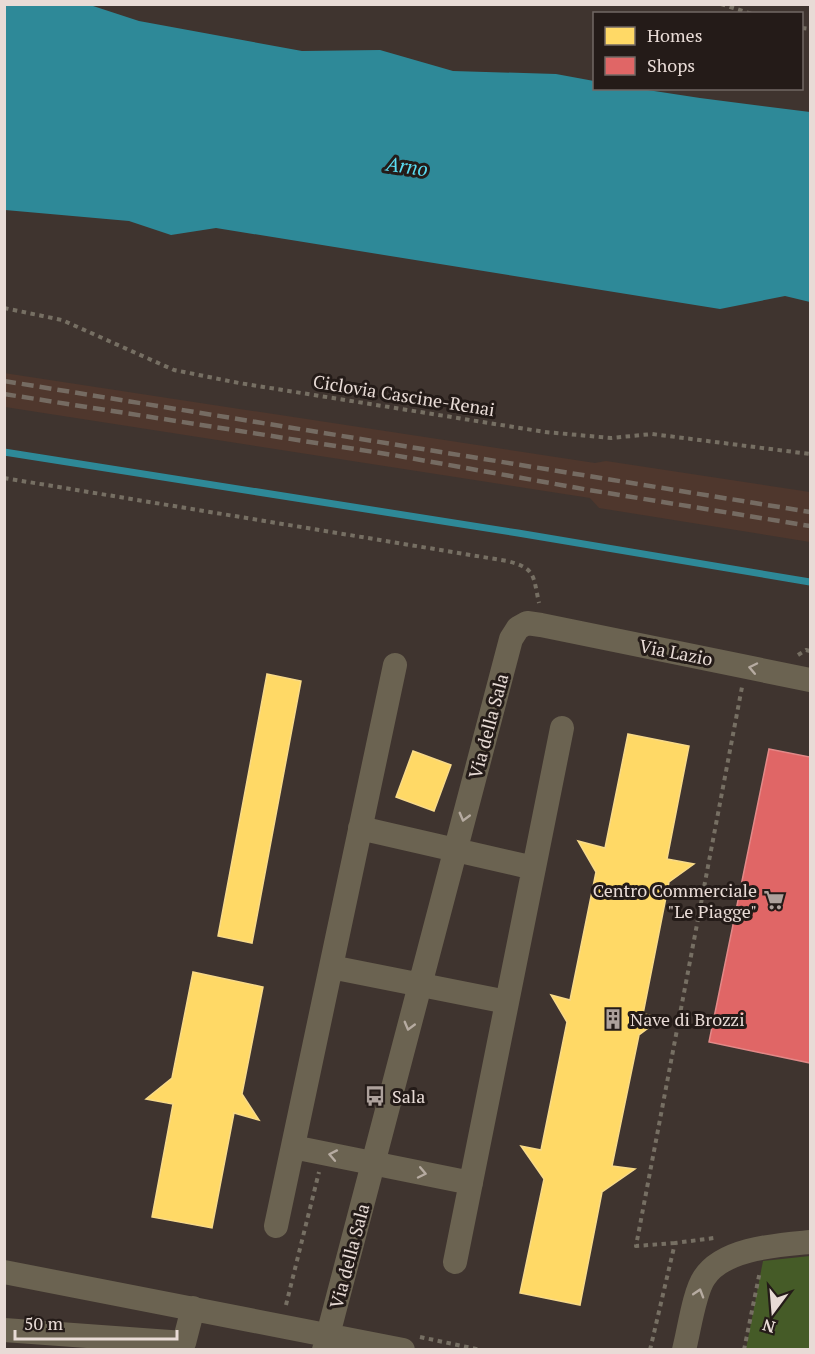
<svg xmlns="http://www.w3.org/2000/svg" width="815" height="1354" font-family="'PT Serif',serif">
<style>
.built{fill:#4f372d}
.green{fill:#455b27}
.water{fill:#2e8998}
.homes{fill:#ffd966;stroke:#f8da88;stroke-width:1.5}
.shops{fill:#e06666;stroke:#e28988;stroke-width:1.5}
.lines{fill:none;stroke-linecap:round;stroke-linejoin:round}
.stream{stroke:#2e8998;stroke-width:7}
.path{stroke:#766f63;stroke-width:4;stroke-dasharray:4.5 4.5;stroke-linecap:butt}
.minor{stroke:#6b6351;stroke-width:24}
.rail{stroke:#756b62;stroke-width:4.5;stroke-dasharray:12 6;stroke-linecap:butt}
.oneway{stroke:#b6aba1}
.labels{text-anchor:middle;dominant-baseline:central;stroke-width:6;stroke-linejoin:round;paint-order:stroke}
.street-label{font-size:18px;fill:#e8dbd6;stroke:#241b18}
.poi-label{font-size:18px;fill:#e8dbd6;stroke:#241b18;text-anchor:start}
.water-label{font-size:20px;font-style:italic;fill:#5adcf2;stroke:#241b18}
</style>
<rect width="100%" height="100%" fill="#3f342f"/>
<path class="built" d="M4,373L595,463L606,461L810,492V542L599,508L590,498L5,407Z"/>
<path class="green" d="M810,1256V1349H746L763,1261Z"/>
<path class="water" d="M4,5H90L139,21L302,51L380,50L453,71L556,74L594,81V88L641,89L700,98L810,112V302L785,296L720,309L216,228L171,235L129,221L5,210Z"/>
<path class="homes" d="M267,674L301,681L252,943L218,936Z
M628,734L689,746L667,859L694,864L669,882L643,1014L663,1017L639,1035L612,1166L635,1169L602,1192L580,1305L520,1293L544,1179L521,1146L541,1150L567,1022L551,995L570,1000L596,872L578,841L605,848Z
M413,751L451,765L434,811L396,797Z
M193,972L263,987L242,1094L259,1120L234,1113L212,1228L152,1217L173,1104L146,1099L172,1078Z"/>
<path class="shops" d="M769,749L810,757V1063L709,1042Z"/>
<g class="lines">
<path class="stream" d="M4,452L518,533L810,582"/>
<path class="path" d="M721,4L752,14
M802,28L810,29
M4,308L62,320L174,370L239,383L545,432L611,438L652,434L810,454
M4,478L507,561C536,568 533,576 539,603
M798,655L806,650L810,651
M675,1243L636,1246L742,687
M286,1305L319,1172
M420,1337L481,1350
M650,1350L675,1243L714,1238
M744,1350L760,1271"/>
<path class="minor" d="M360,828L534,868
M331,967L507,1002
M293,1147L471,1183
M276,1226L395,665
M455,1262L562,728
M4,1272L403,1350
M4,1330L184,1343L193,1308
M324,1350L511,639L518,628L527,623L541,625L810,680
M684,1350C689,1331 694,1293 704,1278C723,1248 778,1245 810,1242"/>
<path class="rail" d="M4,381L810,512
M4,394L393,455L589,490L810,526"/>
</g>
<defs><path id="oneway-chevron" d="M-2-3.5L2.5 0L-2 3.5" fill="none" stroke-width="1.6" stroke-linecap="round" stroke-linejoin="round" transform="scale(1.5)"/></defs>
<g class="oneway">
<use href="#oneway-chevron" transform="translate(753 668) rotate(-168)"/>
<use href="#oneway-chevron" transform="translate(464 817) rotate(105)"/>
<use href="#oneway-chevron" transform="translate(409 1026) rotate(105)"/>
<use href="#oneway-chevron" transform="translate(333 1155) rotate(-169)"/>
<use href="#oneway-chevron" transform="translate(422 1173) rotate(12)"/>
<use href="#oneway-chevron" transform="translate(699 1293) rotate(-73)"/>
</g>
<defs>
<g id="supermarket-bare" transform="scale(1.62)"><path d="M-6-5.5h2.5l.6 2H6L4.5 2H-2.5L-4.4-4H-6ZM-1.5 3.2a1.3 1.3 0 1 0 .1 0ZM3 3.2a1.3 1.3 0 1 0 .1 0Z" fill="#ada19c" stroke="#241b18" stroke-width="2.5" paint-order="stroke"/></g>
<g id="building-bare" transform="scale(1.62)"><path d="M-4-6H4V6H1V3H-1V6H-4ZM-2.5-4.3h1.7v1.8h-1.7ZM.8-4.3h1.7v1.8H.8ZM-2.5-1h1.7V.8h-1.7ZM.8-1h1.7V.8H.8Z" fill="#ada19c" stroke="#241b18" stroke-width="2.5" paint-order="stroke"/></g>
<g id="bus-bare" transform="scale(1.62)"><path d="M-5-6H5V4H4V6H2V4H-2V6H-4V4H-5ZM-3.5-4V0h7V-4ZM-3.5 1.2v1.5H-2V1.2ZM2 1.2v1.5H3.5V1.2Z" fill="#ada19c" stroke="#241b18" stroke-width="2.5" paint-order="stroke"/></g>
</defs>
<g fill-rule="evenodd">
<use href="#supermarket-bare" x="774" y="900"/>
<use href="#building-bare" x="613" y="1019"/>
<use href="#bus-bare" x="375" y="1096"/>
</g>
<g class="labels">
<g class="street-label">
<text transform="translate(404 395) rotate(9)">Ciclovia Cascine-Renai</text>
<text transform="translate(676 652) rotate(11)">Via Lazio</text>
<text transform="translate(488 726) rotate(-75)">Via della Sala</text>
<text transform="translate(349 1256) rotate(-75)">Via della Sala</text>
</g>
<g class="poi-label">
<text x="757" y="890" text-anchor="end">Centro Commerciale<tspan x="757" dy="21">"Le Piagge"</tspan></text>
<text x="630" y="1019">Nave di Brozzi</text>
<text x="392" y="1096">Sala</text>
</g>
<g class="water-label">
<text transform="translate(407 166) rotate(8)">Arno</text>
</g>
</g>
<rect width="815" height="1354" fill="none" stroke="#e8dbd6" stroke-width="12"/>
<rect x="593" y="12" width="210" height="78" fill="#241b18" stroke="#726864" stroke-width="1.5"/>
<rect x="605" y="27" width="30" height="18" fill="#ffd966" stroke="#726864" stroke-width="1.5"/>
<text x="647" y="42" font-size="18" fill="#e8dbd6">Homes</text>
<rect x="605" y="57" width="30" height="18" fill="#e06666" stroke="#726864" stroke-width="1.5"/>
<text x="647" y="72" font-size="18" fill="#e8dbd6">Shops</text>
<g transform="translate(773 1312) rotate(196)" stroke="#241b18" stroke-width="4.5" paint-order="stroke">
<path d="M0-4.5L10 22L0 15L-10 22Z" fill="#e8dbd6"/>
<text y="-9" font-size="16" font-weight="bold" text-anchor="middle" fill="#e8dbd6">N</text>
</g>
<path d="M15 1330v9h162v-9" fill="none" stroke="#e8dbd6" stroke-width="3"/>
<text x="24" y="1330" font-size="18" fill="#e8dbd6" stroke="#241b18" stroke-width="4.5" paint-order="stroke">50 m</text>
</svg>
